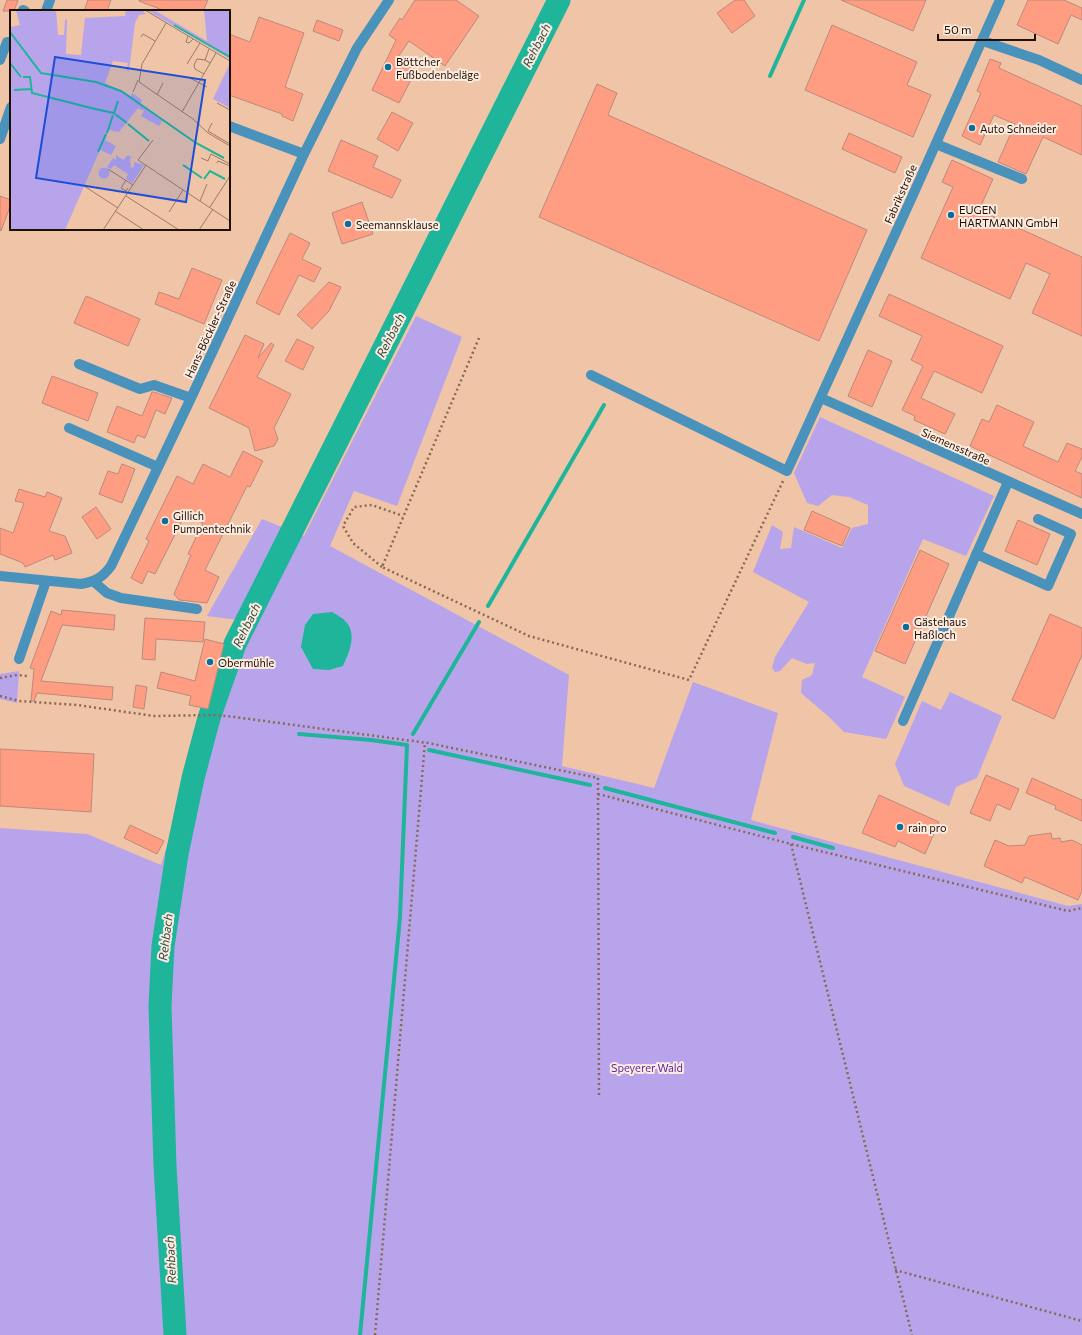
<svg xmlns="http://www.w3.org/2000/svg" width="1082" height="1335" font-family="Commissioner,sans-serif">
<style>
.green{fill:#b8a4eb}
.water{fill:#1eb59b}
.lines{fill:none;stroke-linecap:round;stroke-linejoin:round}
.stream{stroke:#1eb59b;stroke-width:4}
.river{stroke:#1eb59b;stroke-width:23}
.building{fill:#fe9d81;stroke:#bc8a7c}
.path{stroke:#876a55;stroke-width:2.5;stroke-dasharray:2 3;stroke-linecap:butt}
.minor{stroke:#4992bc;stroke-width:10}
.poi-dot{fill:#096e9b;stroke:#fdebdf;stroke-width:1.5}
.labels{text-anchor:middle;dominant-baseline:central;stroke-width:4;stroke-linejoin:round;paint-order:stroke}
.poi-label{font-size:11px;fill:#1f1005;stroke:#fdebdf;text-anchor:start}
.street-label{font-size:11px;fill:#1f1005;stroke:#fdebdf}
.park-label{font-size:11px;fill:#5b27a3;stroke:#fdebdf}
.water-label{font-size:12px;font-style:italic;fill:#2d4a43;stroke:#fdebdf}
.inset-river{fill:none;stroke:#1eb59b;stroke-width:2}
.inset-road{fill:none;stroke:#9c7c66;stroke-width:1}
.view{fill:#1d4ed8;fill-opacity:0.15;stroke:#1d4ed8;stroke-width:2}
.inset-edge{fill:none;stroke:#1f1005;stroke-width:2}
</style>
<rect width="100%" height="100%" fill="#f0c4a6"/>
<path class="green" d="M416,316L462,337L397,506L354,491L330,546L569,675L562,766L654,788L693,682L778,713L751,820L1068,906L1082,904V1335H0V828L87,834L161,865L238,620L207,616L262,519L304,536Z
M820,417L994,496L966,556L923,539L862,677L905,697L886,739L844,732L828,716L801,693L802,680L812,675L815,663L807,664L792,658L780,671L775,672L772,668L775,657L809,602L753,572L772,525L783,532L780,549L791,548L794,527L842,548L852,528L868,524V505L849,497L832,495L818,506L807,503L794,473Z
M19,671L17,703L0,699V674Z
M950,692L1002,716L977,778L956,787L949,806L904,786L895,764L922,701L941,710Z"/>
<path class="water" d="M332,612C336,615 342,617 345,621C358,633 349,653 343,666L329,670L313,669L301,647L305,625L313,614Z"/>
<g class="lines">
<path class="stream" d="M770,76L804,0
M488,606L604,405
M299,734L371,740L407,745L400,917L360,1335
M413,734L479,622
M429,750L590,785
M605,788L775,833
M793,837L833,848"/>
<path class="river" d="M175,1335L165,1166L160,1006L163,946L177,854L193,778L209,718L235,644L559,0"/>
</g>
<path class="building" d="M7,0H18L14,11H3Z
M88,0H111L107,11H84Z
M139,0H208L203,11H165L139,1Z
M415,0H456L479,16L445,66L409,41L396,60L416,70L399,103L372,90L396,40L389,35L400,18L402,20Z
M735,0H744L755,16L732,33L717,13Z
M841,0H926L913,31Z
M1028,0H1064L1082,8V20L1071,15L1058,44L1017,25Z
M259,17L304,33L285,87L303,94L293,121L282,116V114L229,95V34L250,42Z
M317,20L343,30L339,41L313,31Z
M832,25L917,62L907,85L931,95L913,137L805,90Z
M990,59L1001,63L999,68L1082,106V155L1043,137L1026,174L998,162L1015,124L994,115L980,145L962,136L981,93L977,91Z
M597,84L617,93L608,115L867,230L819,341L539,217Z
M392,112L413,123L398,151L377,139Z
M849,133L902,157L895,173L842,149Z
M341,140L378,156L373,167L401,180L392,198L328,171Z
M952,160L993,179L979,210L1082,257V336L1032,313L1050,274L1026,263L1010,299L921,258L953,187L942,182Z
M0,196L11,200V204L1,231L0,230Z
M362,202L373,234L342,244L332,213Z
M290,233L310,243L302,259L321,268L314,282L299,275L279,315L256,303Z
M192,268L222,280L204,324L155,304L159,292L179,299Z
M329,282L341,287L329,311L312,329L297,315Z
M889,294L1003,346L982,393L934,371L921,398L955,414L945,434L914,420L915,416L902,410L923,366L911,360L922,336L879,316Z
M86,296L140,319L128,346L74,323Z
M245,335L264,344L258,358L271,343L274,345L257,377L291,394L274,428L278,439L274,446L255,451L249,428L209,408Z
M297,339L314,347L303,370L285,361Z
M868,350L892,361L872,407L848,396Z
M52,376L98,393L88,421L42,403Z
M152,392H154L172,398L165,414L156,410L145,438L137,435L134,443L107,432L117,406L142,416Z
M997,405L1034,422L1023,446L1058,462L1067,443L1082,449V457L1075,471L1082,474V498L970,446L982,419L989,422Z
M243,451L263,461L250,487L247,486L205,570L219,577L207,603L179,600L174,594L191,555L188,554L203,523L185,515L155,574L148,571L142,584L131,578L149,541L146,539L177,476L193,484L203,464L230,477Z
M122,464L135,469L122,503L99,494L108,471L118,474Z
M19,489L45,497L47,492L62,498L49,531L65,536L72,553L55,560L53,555L25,567L23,563L0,554V528L13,533L24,503L15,501Z
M96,507L111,529L97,539L82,517Z
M812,511L850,528L842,546L804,530Z
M1018,520L1050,534L1037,565L1005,551Z
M920,550L949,564L905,664L875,651Z
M62,610L115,615L114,630L62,625L41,681L113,687L112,700L37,693L34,701H31L34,669L30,668L51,611L61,615Z
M1050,614L1082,628V655L1054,719L1012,700Z
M145,618L205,622L203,642L156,639L155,660L142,659Z
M205,639L224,644L208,709L189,705L191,696L157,688L161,672L195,681Z
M136,685L147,687L144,709L133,707Z
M0,749L94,754L91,812L0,806Z
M986,775L1019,789L1010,810L997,804L990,821L970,813Z
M1032,778L1082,800V821L1055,809L1056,806L1026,793Z
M879,795L939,822L925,854L898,841L895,847L862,833Z
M130,825L164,841L157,854L124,838Z
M1051,833L1052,839L1060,838L1061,842L1072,840L1082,845V891L1078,900L1025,877L1022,883L984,866L995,840L1009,846L1025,845L1029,836Z"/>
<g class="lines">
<path class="path" d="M479,338L382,567L529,636L689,680L783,481
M382,567L353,543L343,526L354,507L372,505L403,516
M926,617L935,621
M0,678L17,675L27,676
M0,696L19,701L77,705L154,716L213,715L227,716L428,743L598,778L599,1098
M598,794L791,844L1068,911L1082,908
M791,844L912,1335
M895,1270L1082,1321
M375,1335L425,742"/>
<path class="minor" d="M23,10L25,11
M46,11L50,0
M983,41L1039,60L1082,80
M0,60L7,42
M229,126L304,154
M0,139L11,107
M936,144L1022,179
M79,364L140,389L154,385L191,398
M591,375L787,471L912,197L1000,0
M821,398L1082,514
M69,428L158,467
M976,554L1048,586L1071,534L1038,519
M0,576L81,584C96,581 102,578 111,566L191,398L304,154L357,48L389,0
M93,581L107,593L121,598L197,609
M19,659L46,581
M903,721L1008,482"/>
</g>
<g class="poi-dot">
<circle cx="388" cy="67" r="4"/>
<circle cx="972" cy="128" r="4"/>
<circle cx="951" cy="215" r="4"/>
<circle cx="348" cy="224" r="4"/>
<circle cx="165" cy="521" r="4"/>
<circle cx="906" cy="627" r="4"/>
<circle cx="210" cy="662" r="4"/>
<circle cx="900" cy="827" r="4"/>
</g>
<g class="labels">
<g class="poi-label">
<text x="396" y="61">Böttcher<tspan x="396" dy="13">Fußbodenbeläge</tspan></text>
<text x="980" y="128">Auto Schneider</text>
<text x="959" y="209">EUGEN<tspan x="959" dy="13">HARTMANN GmbH</tspan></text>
<text x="356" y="224">Seemannsklause</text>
<text x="173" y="515">Gillich<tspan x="173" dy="13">Pumpentechnik</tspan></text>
<text x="914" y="621">Gästehaus<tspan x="914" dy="13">Haßloch</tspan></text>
<text x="218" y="662">Obermühle</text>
<text x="908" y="827">rain pro</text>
</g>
<g class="street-label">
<text transform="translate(900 194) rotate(-66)">Fabrikstraße</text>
<text transform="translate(210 329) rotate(-65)">Hans-Böckler-Straße</text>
<text transform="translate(956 446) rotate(24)">Siemensstraße</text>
</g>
<g class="park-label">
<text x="647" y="1067">Speyerer Wald</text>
</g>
<g class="water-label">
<text transform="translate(536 45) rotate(-63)">Rehbach</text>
<text transform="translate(390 335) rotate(-63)">Rehbach</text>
<text transform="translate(246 625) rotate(-64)">Rehbach</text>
<text transform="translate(165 937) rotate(-83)">Rehbach</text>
<text transform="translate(170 1260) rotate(-93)">Rehbach</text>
</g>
</g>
<g transform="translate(10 10)">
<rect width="220" height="220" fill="#f0c4a6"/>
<path d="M6,0H46L48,25H54L55,10L57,9L56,44L71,45L75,8L115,6L116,0H132L136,4L129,5L125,13L119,61L116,60L118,53L103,51L95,73L121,86L122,83L132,90L130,95L152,111L149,116L131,106L134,101L128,98L109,122L99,120L95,130L106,136L101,145L90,140L55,220H0V17L10,15ZM137,0H144L197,31L194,0H220V49ZM220,53V98L203,89ZM106,145L113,150L118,145L123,148H120L121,158L124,157V152L134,155L122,173L116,169L118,164L104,155L101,159L97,157L103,148L106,150ZM88.5 163a5.5 5.5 0 1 1 11 0a5.5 5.5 0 1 1-11 0Z" fill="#b8a4eb"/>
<path class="inset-river" d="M164,15L220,47M0,22L31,63L86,72L111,81L186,133L214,148M0,53L11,67M13,67H20L22,83L85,99L104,103L108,91M4,80L21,79M105,104L117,113M118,114L139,131M97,123L103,105M88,142L96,124M173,155L192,168M194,169L200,161L215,169"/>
<path class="inset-road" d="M135,0L220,51M156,13L132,54L129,72L183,109L198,123L220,136M178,26L176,32L179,33L183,29M131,27L133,24L145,31M199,39L195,50L200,53M177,54L190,33M194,64L185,59L184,55L187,49L195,50M178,67L197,77M123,82L128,70M147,85L153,73M207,93L220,100M172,102L206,43M202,113L198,121L220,134M143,130L128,150L220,211M191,148L198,151L201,144L220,154M207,153L208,151L220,156M98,159L123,175M116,170L111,178L116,181L118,178M74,176L108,198M116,186L169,220M190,191L197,174M200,197L220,166M105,201L134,220M159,202L173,180M93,220L136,155M189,220L203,199"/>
<path class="view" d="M45,47L195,70L176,192L26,168Z"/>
<rect width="220" height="220" class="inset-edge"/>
</g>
<path d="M938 34v6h97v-6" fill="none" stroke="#1f1005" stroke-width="2"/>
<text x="944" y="34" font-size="12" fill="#1f1005" stroke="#fdebdf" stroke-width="3" paint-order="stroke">50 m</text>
</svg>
